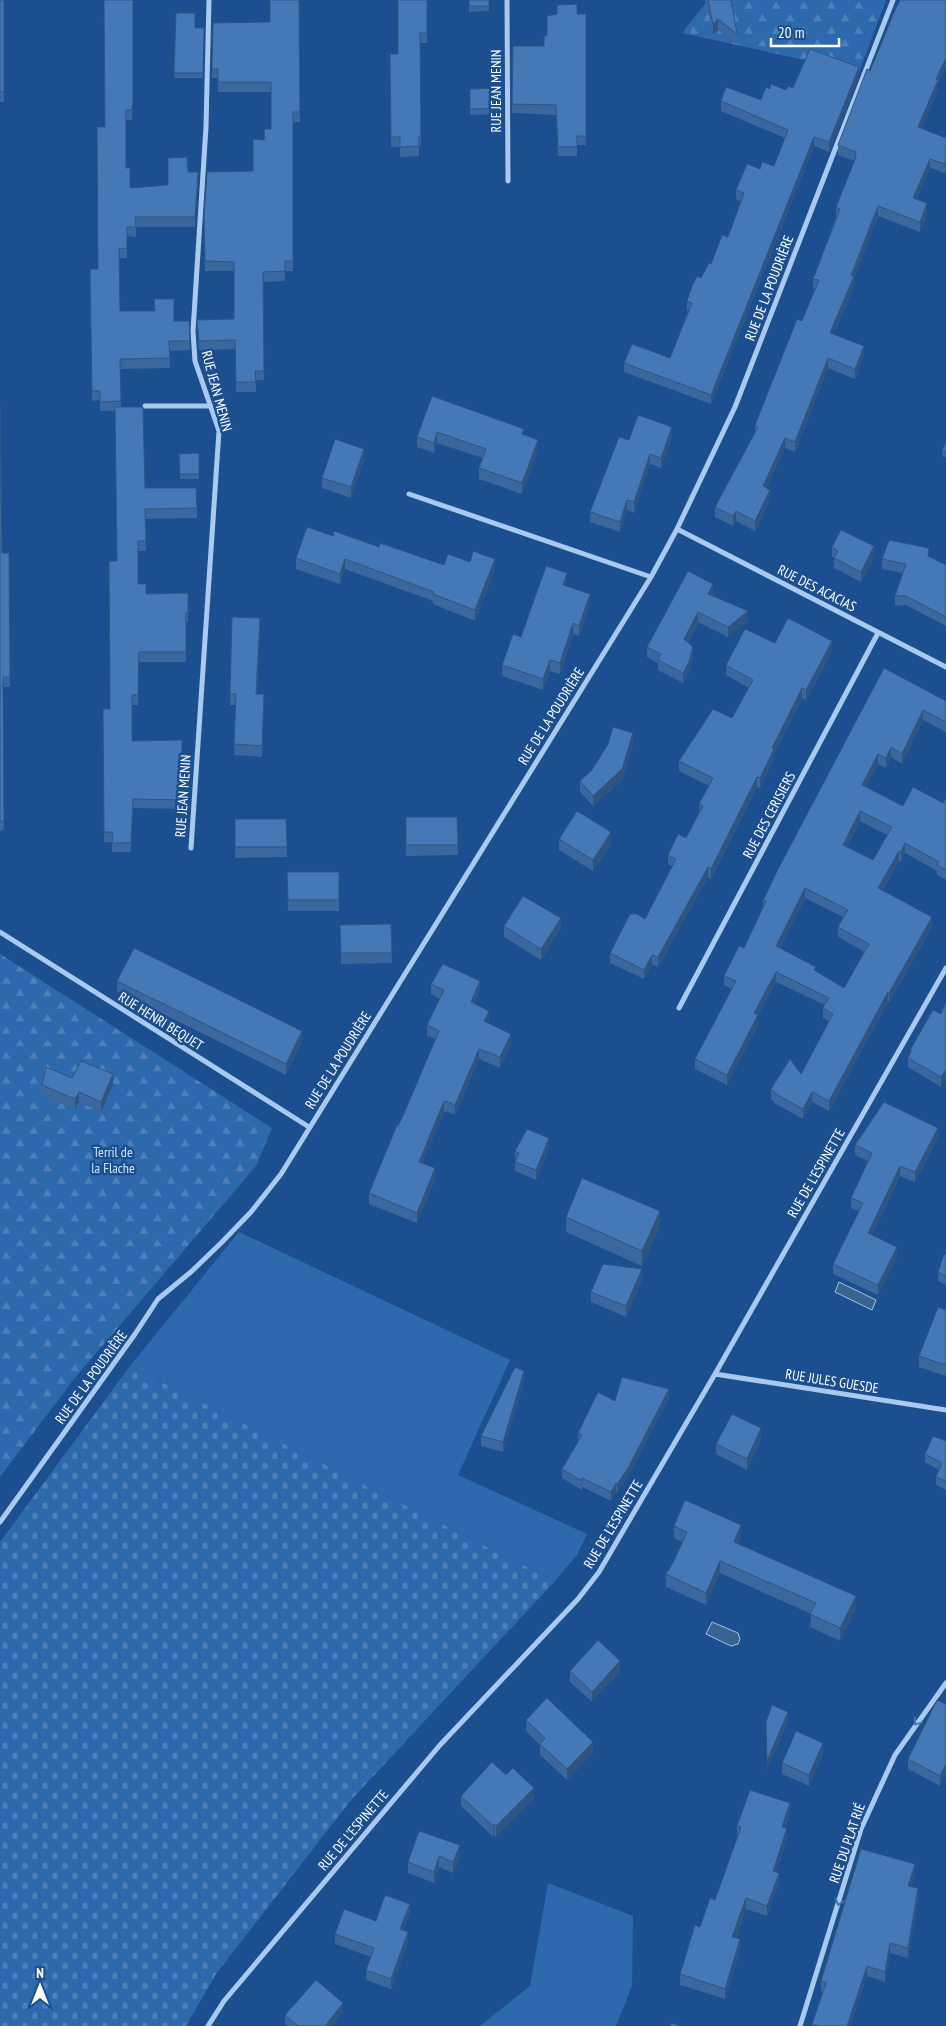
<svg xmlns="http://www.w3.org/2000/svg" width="946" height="2026" font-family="'PT Sans Narrow',sans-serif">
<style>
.grass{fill:#2e69ad}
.forest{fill:url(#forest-firs)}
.cemetery{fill:url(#cemetery-stones)}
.water{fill:#3c6290;stroke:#9cc4f0}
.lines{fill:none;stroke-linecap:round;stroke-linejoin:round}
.street{stroke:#a9c9ee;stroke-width:5}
.wall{fill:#3a679d;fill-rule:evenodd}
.shaded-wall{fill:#305480}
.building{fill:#4478b7;stroke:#305480;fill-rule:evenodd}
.oneway{stroke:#4674ac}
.labels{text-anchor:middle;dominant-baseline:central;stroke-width:5;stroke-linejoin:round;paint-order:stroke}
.street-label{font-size:14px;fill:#fff;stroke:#1b4f8f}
.park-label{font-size:14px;fill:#cfe3fa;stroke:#1b4f8f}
</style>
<defs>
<pattern id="forest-firs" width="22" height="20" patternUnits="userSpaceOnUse" patternTransform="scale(1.25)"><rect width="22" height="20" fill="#2e69ad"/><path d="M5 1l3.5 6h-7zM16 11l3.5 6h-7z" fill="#4d80b9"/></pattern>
<pattern id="cemetery-stones" width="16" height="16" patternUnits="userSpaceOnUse" patternTransform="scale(1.25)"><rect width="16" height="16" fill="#2e69ad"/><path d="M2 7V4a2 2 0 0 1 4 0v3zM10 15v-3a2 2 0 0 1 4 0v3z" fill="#4d80b9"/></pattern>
</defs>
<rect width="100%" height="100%" fill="#1b4f8f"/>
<path class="grass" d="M239,1232L510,1360L458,1475L587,1534L577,1555L555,1581L130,1366Z
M548,1883L633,1916L632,1986L616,2026H480L530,1986Z"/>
<path class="forest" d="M708,0H886L859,72L682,33Z
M0,954L272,1128L256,1166L74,1379L0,1477Z"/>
<path class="cemetery" d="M130,1366L555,1581L351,1800L216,1974L186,2026H0V1542Z"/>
<path class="water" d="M839,1282L876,1300L872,1310L835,1292Z
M712,1622L738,1633L740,1639L738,1644L731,1646L706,1634Z"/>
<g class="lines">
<path class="street" d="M507,0L508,181
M145,406H209
M409,494L651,577
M677,529L946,667
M191,848L219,431L195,361L193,331L206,127L209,0
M0,932L309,1127
M679,1008L878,633
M715,1374L946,1410
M0,1522L135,1334L158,1299L192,1271L222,1242L251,1212L281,1174L651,577L677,529L735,407L893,0
M208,2026L224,2001L440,1745L578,1599L599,1572L715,1374L946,968
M800,2026L861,1829L895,1755L946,1683"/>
</g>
<path class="wall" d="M0,0H4V102H0Z
M104,0L133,110L132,120H126V168L130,188L168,185L188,172L198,181L195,227H136V237L127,236V258H119L120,311L174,321L190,341V350L170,351V368L120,369L121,407L145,488L197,508V518L145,519L146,551H138V584L146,594L188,593V622L186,623V662H139L138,705H132V741L182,740V809L133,808L131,852H112V842H104L103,709H110L117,561L115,411H100V400L92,401L90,269H98L105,127Z
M299,0L300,122H293V271H285V281L263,282L264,380H256V392H236L235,349L199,350L197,320L234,319V271H205L204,217L253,171L264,140V129H271V92H218V78H212L213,23L270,22Z
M427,0V43H420L421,146H419V156L400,157V147H391L390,54H398Z
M469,0H489V11L469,12Z
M705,0H730L737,34V45L718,30L713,34Z
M946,0V67L938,84V90L921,129L946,138L945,173L930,168L917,199L927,213L920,232L878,216L854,279V286L834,334L864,356L855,379L828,368L795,452L785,448L766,488L770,500L755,531L736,521L733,526L715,517V507L755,432V425L802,321L815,289L813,288V279L836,217V207L855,161L838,155V145L870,71Z
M176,13L195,28H204L203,78H174Z
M577,14L586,136V145H577V156H558L556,115L512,113L513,46H544L547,36Z
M859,76L829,152L814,146L711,404L624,372V363L670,358L688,311L687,310V301L728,237L741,201L736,200V190L760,169L774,166L785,138L721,111V101L761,100L770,89L786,90L793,88Z
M503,88V114L470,115V89Z
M432,396L524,435L538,450L522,494L479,479V468L483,458L437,443L434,453L417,447V437Z
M0,403L2,553H9L10,687H3L4,830L0,831Z
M672,437L661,468L650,464L634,513L627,510L620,532L590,522V512L629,440Z
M946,442V457L942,456V450Z
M199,453V479H180L179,454Z
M364,460L351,498L322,488V478Z
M333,536L444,565L470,562L495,569L475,621L433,604V601L345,569L340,584L296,569V558Z
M832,547L874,557L861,582L834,568V558L832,557Z
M929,556L946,565V626L906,605L895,606V596L903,573L882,569V559Z
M567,584L566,586L590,604L579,636L573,634L560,674L550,671L543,690L502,676V665L521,637Z
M713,594L712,596L748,621L728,637L698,622L688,642L693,657L689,672L683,683L658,670V663L647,657V647Z
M260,629L257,694H264L262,757L234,755L236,705H230V694Z
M775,643L832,651L806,700L802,698L774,754V759L760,788L757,787L711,879L708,877L658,967L652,964L644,979L610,963V953L645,919L672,866L668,864V855L686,838L699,812V804L709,786L679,771V761L732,718L749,688L726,675V665Z
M884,668L946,701V732L923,720L902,764L891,757L886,768L878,764L866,787L903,806L943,803L946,798V880L937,875V871L905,853L901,862L899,861L883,890L932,927L889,1003L888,1002L829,1111L812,1102L803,1119L776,1104L771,1099V1089L801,1074L829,1021L823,1018V1008L825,1005L776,982L758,1016V1025L727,1085L695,1069V1059L732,989L724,985V976L744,948L763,909V901ZM860,821L887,835L873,860L847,847ZM805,898L843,917L838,927V937L865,952L844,988L816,971L780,948Z
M608,744H633L622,780L593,806L580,792V781L592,770Z
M406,817H457L458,855L406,856Z
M235,819H286L287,857L235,858Z
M559,839L611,843L593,871L559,850Z
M287,872H339V911H288Z
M391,924L392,963L341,964L340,925Z
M504,926L561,929L541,960L504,937Z
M117,981L302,1041L286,1075L117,991Z
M431,984L480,991L474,1004L489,1021L488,1023L511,1045L500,1068L479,1059L455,1115L446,1111V1113L444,1112L422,1163L435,1179L417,1223L369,1204V1193L436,1039L427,1036V1025L440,999L431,994Z
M946,1002L941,1087L908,1067V1058L910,1053V1050L941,1014Z
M72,1078L113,1085L101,1112L79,1102L75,1109L42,1096V1085Z
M938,1138L915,1182L900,1176L872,1235L897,1257L878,1295L833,1274V1264L859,1211L851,1208V1198L868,1161L855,1155V1145Z
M549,1148L536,1180L515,1171V1151Z
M566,1217L660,1226L642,1266L566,1232Z
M946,1255V1285L938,1281V1272Z
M642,1280L626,1317L591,1302V1292Z
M946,1310V1373L945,1376L919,1367V1356Z
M524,1381L503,1452L481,1446V1436Z
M669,1398L628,1476L617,1492H616L611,1501L582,1487V1490L562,1478V1469L578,1442V1433L615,1401Z
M761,1439L747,1470L716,1454V1444Z
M946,1441V1490L936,1485V1477L939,1470L925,1462V1454Z
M674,1526L741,1538L738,1544L856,1609L840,1641L810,1627L811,1614L720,1573L706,1605L666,1587V1574L673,1563L682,1542L674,1538Z
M570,1671L620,1672L592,1702L570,1682Z
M946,1704V1774L940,1786L908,1769V1759Z
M526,1720L593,1753L567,1780L540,1755V1745L526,1731Z
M823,1753L809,1786L782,1774V1763Z
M506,1775L534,1799L496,1837L494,1835L493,1837L461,1806V1796Z
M790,1814L785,1828L787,1839L776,1872L779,1883L767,1916L746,1909L736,1938L740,1950L725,1999L680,1985V1974L700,1927L715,1900L738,1837H737V1826Z
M419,1831L460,1856L453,1873L439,1867L434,1883L408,1873V1862Z
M915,1874L911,1887L918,1898L908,1958L890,1953L885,1982L867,1976L850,2026H812L823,1992L821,1991V1981Z
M410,1913L403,1931L408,1942L391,1989L366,1980V1970L371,1957L335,1944V1934L376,1921Z
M343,2012L332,2026H287L285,2024V2015Z"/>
<path class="shaded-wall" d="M718,19V30L713,34V24Z
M946,58V67L938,84V90L918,137V127L936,79Z
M859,67V76L829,152V142Z
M814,137V146L711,404V395Z
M930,159V168L913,208V198Z
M946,160V170L945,173V164Z
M198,172V181L195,227V217Z
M927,203V213L920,232V222Z
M878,206V216L854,279V286L830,343V333Z
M864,346V356L855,379V369Z
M828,358V368L795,452V442Z
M672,427V437L661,468V458Z
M437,432V443L434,453V443Z
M785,438V448L763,496V486Z
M538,440V450L522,494V483Z
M364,449V460L351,498V487Z
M650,454V464L634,513V502Z
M770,490V500L755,531V521Z
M627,500V510L620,532V522Z
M736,511V521L733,526V516Z
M874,546V557L861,582V572Z
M345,559V569L340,584V574Z
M495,559V569L475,621V610Z
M567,573V584L563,596V585Z
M713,584V594L708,603V594Z
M590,594V604L579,636V626Z
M748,611V621L728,637V627Z
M698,612V622L684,648V639Z
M260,618V629L256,705V694Z
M573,623V634L560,674V663Z
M832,641V651L806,700V690Z
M693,647V657L689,672L683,683V673Z
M550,660V671L543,690V679Z
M802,688V698L774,754V759L760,788V778L772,748Z
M923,710V720L902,764V754Z
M633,733V744L622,780L593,806V796Z
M891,747V757L886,768V758Z
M878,754V764L862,795V785Z
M757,777V787L711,879V869Z
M860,811V821L843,855V845Z
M611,832V843L593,871V860Z
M905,843V853L901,862V852Z
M899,851V861L878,898V888Z
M708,867V877L658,967V957Z
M805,888V898L776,956V946Z
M932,917V927L889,1003V993Z
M561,918V929L541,960V949Z
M652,955V964L644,979V970Z
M776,972V982L758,1016V1025L727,1085V1075L754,1013Z
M480,981V991L471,1013V1002Z
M888,992V1002L829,1111V1101Z
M489,1011V1021L484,1032V1021Z
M302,1031V1041L286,1075V1064Z
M511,1034V1045L500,1068V1057Z
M479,1049V1059L455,1115V1105Z
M946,1070V1080L941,1087V1077Z
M113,1074V1085L101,1112V1102Z
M79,1092V1102L75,1109V1099Z
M812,1092V1102L803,1119V1109Z
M444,1101V1112L419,1172V1162Z
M938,1128V1138L915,1182V1172Z
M549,1138V1148L536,1180V1170Z
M900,1166V1176L868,1243V1233Z
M435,1168V1179L417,1223V1213Z
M660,1211V1226L642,1266V1251Z
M897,1247V1257L878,1295V1285Z
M642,1269V1280L626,1317V1306Z
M524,1371V1381L503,1452V1442Z
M669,1389V1398L628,1476L617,1492V1484Z
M761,1428V1439L747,1470V1459Z
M616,1483V1492L611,1501V1492Z
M741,1525V1538L734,1555V1542Z
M720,1561V1573L706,1605V1593Z
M856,1596V1609L840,1641V1628Z
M620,1661V1672L592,1702V1692Z
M788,1712V1722L767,1771V1761Z
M593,1742V1753L567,1780V1769Z
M823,1743V1753L809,1786V1775Z
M946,1764V1774L940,1786V1776Z
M534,1788V1799L496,1837V1826Z
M790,1803V1814L782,1837V1827Z
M494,1824V1835L493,1837V1826Z
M787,1828V1839L773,1881V1871Z
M460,1845V1856L453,1873V1862Z
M439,1856V1867L434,1883V1872Z
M915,1864V1874L908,1896V1886Z
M779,1873V1883L767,1916V1906Z
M918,1888V1898L908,1958V1948Z
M746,1898V1909L732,1948V1937Z
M410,1904V1913L400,1939V1929Z
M408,1932V1942L391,1989V1979Z
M740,1939V1950L725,1999V1989Z
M890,1943V1953L885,1982V1972Z
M867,1966V1976L850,2026H847Z
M343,2003V2012L332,2026H325Z"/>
<path class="building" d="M0,0H4V92H0Z
M104,0H133V100L132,110H126V168H130V188L168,185V158L187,157L188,172H198L195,217H135L136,227H127V248L119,249L120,311H155L154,299H174V321H189L190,341H169L170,358L120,359L121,401L100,402V391H92L90,269H98L97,127H105Z
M270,0H299L300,112H293V261H285V271L263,272L264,371H255L256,382H236L235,340L199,341L197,320L234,319V262L205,261L204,217L207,172L253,171V139L265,140L264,129H271V82H218V69H212L213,23L270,22Z
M398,0H427V33H420L421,136H419V146L400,147V137H391L390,54H398Z
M469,0H489V6H469Z
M708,0H731L737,34L718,19L713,24Z
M900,0H946V58L936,79L938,80L918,127L946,138V160L945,164L930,159L913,198L927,203L920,222L878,206L851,275L854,276L830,333L864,346L855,369L828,358L795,442L785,438L763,486L770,490L755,521L736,511L733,516L715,507L758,427L755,425L797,319L802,321L819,280L813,279L840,209L836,207L856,157L855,156L856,152L838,145L867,69L870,71L895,10Z
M577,4V14H586V136H577V147H558L556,105L512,104L513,46H544V36H547V16L557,14V5Z
M176,13H195V28H204L203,73H174Z
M810,49L859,67L829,142L814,137L711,395L624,363L632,344L670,358L692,303L687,301L692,286L697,276L701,278L709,263L711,264L722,235L728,237L744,193L736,190L747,164L760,169L762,162L774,166L788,130L721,101L726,87L761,100L766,87L770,89L771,84L786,90L788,86L793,88Z
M503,88V108L470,109V89Z
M432,396L524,429L522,434L538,440L522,483L479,468L486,449L437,432L434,443L417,437Z
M0,403L2,553H9L10,677H3L4,821H0Z
M115,407H143L145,488H196L197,508L145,509L146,541H138V584H146V594L188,593V613H186V652H139L138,695H132V741L182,740V800L133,799L131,843H112L113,832H104L103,709H110L109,561H117Z
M638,415L672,427L661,458L650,454L634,502L627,500L620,522L590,512L619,437L629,440Z
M335,439L364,449L351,487L322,478Z
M946,442V452L942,450Z
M199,453V474H180L179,454Z
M307,527L333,536L334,531L379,547L380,543L444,565L448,554L470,562L473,551L495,559L475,610L433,594L434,592L345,559L340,574L296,558Z
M841,530L874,546L861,572L834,558L838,551L832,547Z
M889,540L929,548L928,556L946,565V617L906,596H895L906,564L882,559Z
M546,566L567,573L563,585L590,594L579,626L573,623L560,663L550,660L543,679L502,665L513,634L521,637Z
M688,571L713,584L708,594L748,611L728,627L698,612L684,639L693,647L689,662L683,673L658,660L661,654L647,647Z
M232,617L260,618L256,694H264L262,746L234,744L236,694H230Z
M788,618L832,641L806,690L802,688L772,748L774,749L760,778L757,777L711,869L708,867L658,957L652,955L644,970L610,953L630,914H637L645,919L676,859L668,855L678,834L686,838L703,806L699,804L713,778L679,761L713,709L732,718L753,680L726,665L745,629L775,643Z
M884,668L946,701V722L923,710L902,754L891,747L886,758L878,754L862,785L903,806L913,787L943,803L946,798V870L937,865L939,862L905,843L901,852L899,851L878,888L932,917L889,993L888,992L829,1101L812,1092L803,1109L776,1094L771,1089L790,1059L801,1074L833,1014L823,1008L829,998L776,972L754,1013L758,1015L727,1075L695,1059L736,981L724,976L739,946L744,948L766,901H763L776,873ZM860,811L892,827L873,860L843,845ZM805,888L848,910L838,927L869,944L844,988L814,970L816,967L776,946Z
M613,727L633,733L622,769L593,796L580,781L592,770L608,744Z
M577,811L611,832L593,860L559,839Z
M406,817H457L458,845H406Z
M235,819H286L287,847H235Z
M287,872H339V900H288Z
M523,896L561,918L541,949L504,926Z
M391,924L392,953H341L340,925Z
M134,948L302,1031L286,1064L117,981Z
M443,964L480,981L471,1002L489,1011L484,1021L511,1034L500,1057L479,1049L455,1105L446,1101V1102L444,1101L419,1162L435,1168L417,1213L369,1193L397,1125L398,1126L403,1116L439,1031L427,1025L444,990L431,984Z
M946,1002V1070L941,1077L908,1058L912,1050H910L933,1010L941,1014Z
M81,1061L113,1074L101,1102L79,1092L75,1099L42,1085L46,1067L72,1078Z
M884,1102L938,1128L915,1172L900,1166L868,1233L897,1247L878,1285L833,1264L863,1203L851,1198L872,1153L855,1145Z
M527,1129L549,1138L536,1170L515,1162L519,1153L515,1151Z
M582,1178L660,1211L642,1251L566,1217Z
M944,1254L946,1255V1276L938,1272Z
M603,1264L642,1269L626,1306L591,1292Z
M938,1307L946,1310V1362L945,1365L919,1356Z
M515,1367L524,1371L503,1442L481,1436Z
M622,1377L669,1389L628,1468L617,1484L616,1483L611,1492L582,1478V1481L562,1469L582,1435L578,1433L598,1392L615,1401Z
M732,1414L761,1428L747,1459L716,1444Z
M933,1436L946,1441V1481L936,1477L942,1463L925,1454Z
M685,1500L741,1525L734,1542L856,1596L840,1628L810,1614L816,1603L720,1561L706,1593L666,1574L673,1563L687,1532L674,1526Z
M598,1640L620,1661L592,1692L570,1671Z
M547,1698L593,1742L567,1769L540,1744L545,1738L526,1720Z
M937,1700L946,1704V1764L940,1776L908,1759Z
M772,1705L788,1712L767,1761L766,1722Z
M796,1731L823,1743L809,1775L782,1763Z
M492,1762L506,1775L513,1768L534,1788L496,1826L494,1824L493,1826L461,1796Z
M750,1790L790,1803L782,1827L787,1828L773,1871L779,1873L767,1906L746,1898L732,1937L740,1939L725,1989L680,1974L695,1925L700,1927L710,1898L715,1900L741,1827L737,1826Z
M419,1831L460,1845L453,1862L439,1856L434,1872L408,1862Z
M861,1849L915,1864L908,1886L918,1888L908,1948L890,1943L885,1972L867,1966L847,2026H818L812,2024L826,1983L821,1981Z
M385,1895L410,1904L400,1929L408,1932L391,1979L366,1970L374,1948L335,1934L344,1909L376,1921Z
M316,1980L343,2003L325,2026H298L285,2015Z
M671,2023L682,2026H670Z"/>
<defs><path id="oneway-chevron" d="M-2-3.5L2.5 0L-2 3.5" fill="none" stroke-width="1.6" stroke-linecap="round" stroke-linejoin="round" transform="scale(1.25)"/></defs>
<g class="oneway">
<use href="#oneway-chevron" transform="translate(917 1722) rotate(124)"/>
<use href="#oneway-chevron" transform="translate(839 1902) rotate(107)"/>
</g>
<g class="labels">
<g class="street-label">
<text transform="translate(496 91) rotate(-90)">RUE JEAN MENIN</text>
<text transform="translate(769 288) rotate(-69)">RUE DE LA POUDRIÈRE</text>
<text transform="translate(217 391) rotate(75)">RUE JEAN MENIN</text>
<text transform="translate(817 588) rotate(27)">RUE DES ACACIAS</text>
<text transform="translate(551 716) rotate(-58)">RUE DE LA POUDRIÈRE</text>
<text transform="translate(183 796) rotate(-86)">RUE JEAN MENIN</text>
<text transform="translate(769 815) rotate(-62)">RUE DES CERISIERS</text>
<text transform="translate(161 1021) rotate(32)">RUE HENRI BEQUET</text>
<text transform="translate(338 1060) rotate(-58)">RUE DE LA POUDRIÈRE</text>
<text transform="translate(816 1173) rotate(-60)">RUE DE L'ESPINETTE</text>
<text transform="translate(91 1377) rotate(-54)">RUE DE LA POUDRIÈRE</text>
<text transform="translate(832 1381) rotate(9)">RUE JULES GUESDE</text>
<text transform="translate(613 1524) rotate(-59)">RUE DE L'ESPINETTE</text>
<text transform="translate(353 1830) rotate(-50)">RUE DE L'ESPINETTE</text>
<text transform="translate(847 1843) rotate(-71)">RUE DU PLAT RIÉ</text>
</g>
<g class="park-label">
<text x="113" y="1152">Terril de<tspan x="113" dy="16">la Flache</tspan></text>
</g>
</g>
<g transform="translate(40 1986)" stroke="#1b4f8f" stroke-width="4" paint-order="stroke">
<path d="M0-4L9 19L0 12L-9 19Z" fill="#ffffff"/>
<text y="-8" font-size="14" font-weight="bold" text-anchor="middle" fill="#ffffff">N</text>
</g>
<path d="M771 38v8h68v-8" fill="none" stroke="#ffffff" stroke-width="2.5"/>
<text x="778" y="38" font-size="15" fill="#ffffff" stroke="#1b4f8f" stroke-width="4" paint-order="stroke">20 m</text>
</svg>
